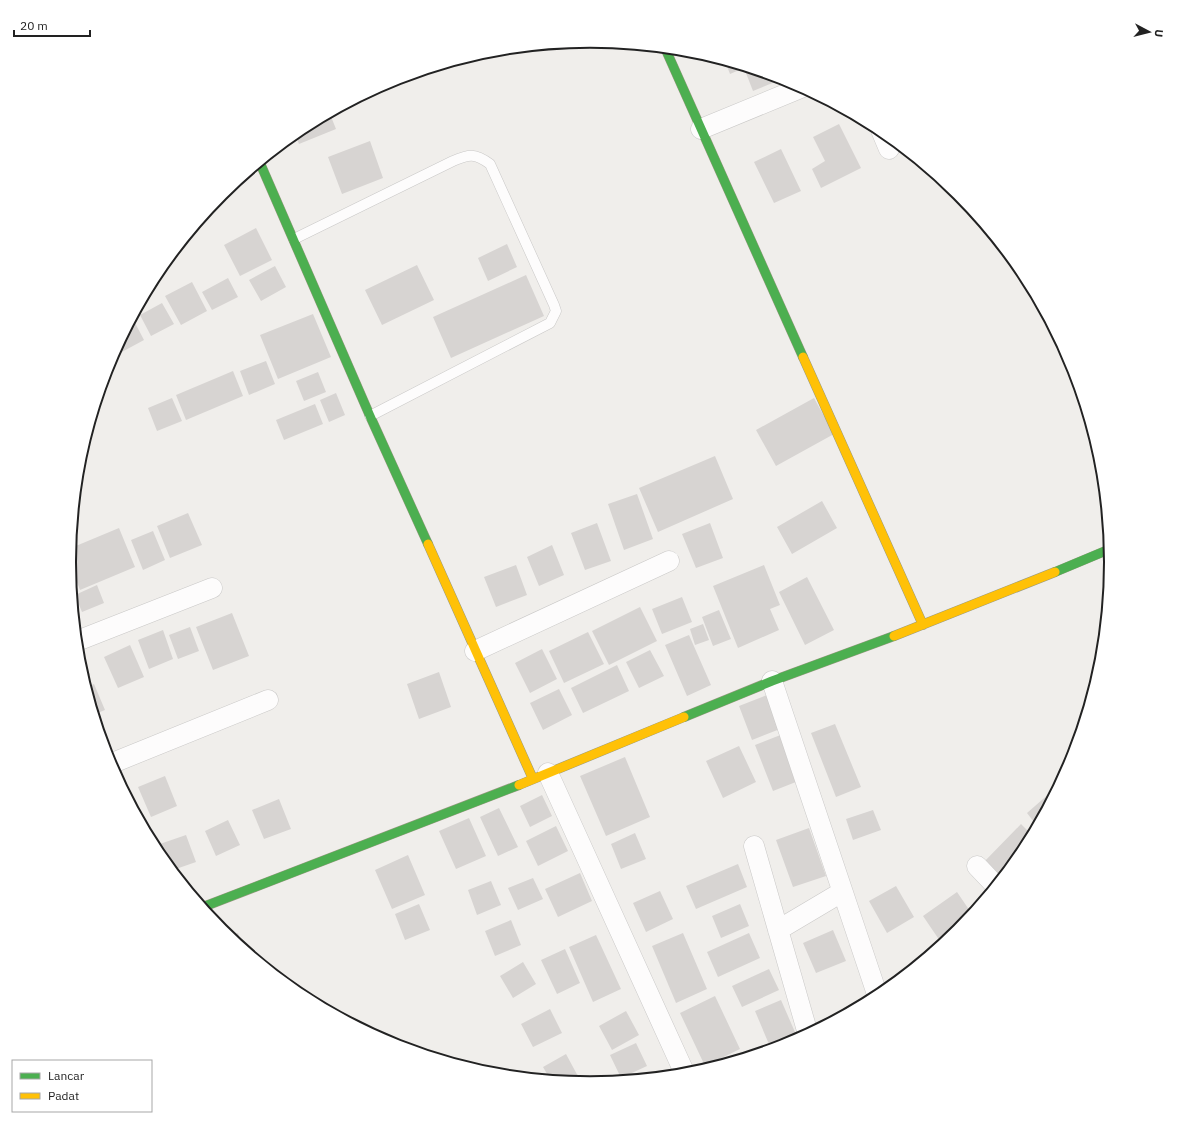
<svg xmlns="http://www.w3.org/2000/svg" width="1181" height="1124" font-family="'IBM Plex Sans',sans-serif">
<style>
.building{fill:#d7d4d2}
.lines{fill:none;stroke-linecap:round;stroke-linejoin:round}
.lane-casing{stroke:#c9c8c7;stroke-width:11}
.street-casing{stroke:#c9c8c7;stroke-width:21}
.fast-casing{stroke:#999a82;stroke-width:10}
.slow-casing{stroke:#999a82;stroke-width:10}
.lane{stroke:#fdfcfc;stroke-width:10}
.street{stroke:#fdfcfc;stroke-width:20}
.fast{stroke:#4caf50;stroke-width:9}
.slow{stroke:#ffc107;stroke-width:9}
.rim{fill:none;stroke:#222;stroke-width:2}
</style>
<rect width="100%" height="100%" fill="#f0eeeb"/>
<path class="building" d="M725,61L780,78V80L753,91L744,68L730,74Z
M330,114L336,129L299,144L295,134L301,129Z
M839,124L861,168L821,188L812,169L825,161L813,137Z
M370,141L383,178L342,194L328,157Z
M781,149L801,191L774,203L754,162Z
M256,228L272,260L240,276L224,245Z
M507,244L517,267L488,281L478,258Z
M417,265L434,300L382,325L365,290Z
M275,266L286,287L261,301L249,280Z
M526,275L544,316L451,358L433,317Z
M228,278L238,297L212,310L202,292Z
M192,282L207,311L181,325L165,296Z
M162,303L174,324L151,336L140,315Z
M313,314L331,357L278,379L260,335Z
M133,319L144,340L120,353L117,347Z
M266,361L275,384L249,395L240,371Z
M233,371L243,396L186,420L176,395Z
M318,372L326,392L304,401L296,381Z
M336,393L345,415L329,422L320,400Z
M172,398L182,421L157,431L148,408Z
M814,398L834,434L776,466L756,430Z
M315,404L323,424L284,440L276,420Z
M715,456L733,499L658,532L639,488Z
M80,460L83,466L79,468V463Z
M637,494L653,539L624,550L608,504Z
M822,501L837,528L792,554L777,527Z
M188,513L202,545L170,558L157,526Z
M597,523L611,561L585,570L571,533Z
M710,523L723,558L696,568L682,534Z
M119,528L135,567L80,590L70,564L71,548Z
M153,531L165,560L143,570L131,540Z
M552,545L564,575L539,586L527,557Z
M516,565L527,595L496,607L484,577Z
M764,565L780,605L770,609L779,630L738,648L713,586Z
M807,577L834,630L805,645L779,592Z
M97,585L104,603L82,612L75,595Z
M682,597L692,622L662,634L652,609Z
M74,603L79,613L75,615Z
M640,607L657,641L609,665L592,631Z
M719,610L731,639L713,646L702,617Z
M232,613L249,656L213,670L196,627Z
M703,624L709,640L695,645L690,629Z
M190,627L199,651L178,659L169,635Z
M163,630L173,659L149,669L138,640Z
M588,632L604,664L564,683L549,651Z
M689,635L711,685L687,696L665,645Z
M130,645L144,677L118,688L104,657Z
M542,649L557,679L530,693L515,663Z
M650,650L664,676L639,688L626,662Z
M81,652L90,675L84,678L79,663L78,653Z
M617,665L629,691L583,713L571,688Z
M439,672L451,707L419,719L407,684Z
M94,684L105,710L95,714L87,687Z
M559,689L572,715L543,730L530,703Z
M767,695L780,729L752,740L739,706Z
M835,724L861,787L836,797L811,733Z
M783,734L801,780L773,791L755,745Z
M739,746L756,782L723,798L706,761Z
M625,757L650,817L606,836L580,776Z
M165,776L177,806L151,817L138,787Z
M1059,785L1037,826L1027,813Z
M127,788L142,818L140,819L124,789Z
M542,795L552,816L530,827L520,806Z
M279,799L291,829L264,839L252,810Z
M499,808L518,847L498,856L480,817Z
M873,810L881,830L853,840L846,819Z
M469,818L486,856L456,869L439,831Z
M228,820L240,845L216,856L205,831Z
M1021,824L1032,835L1024,852L999,881L982,864Z
M556,826L568,851L538,866L526,841Z
M809,828L826,876L793,887L776,840Z
M635,833L646,859L621,869L611,844Z
M186,835L196,862L173,870L154,846Z
M408,855L425,895L392,909L375,870Z
M738,864L747,887L696,909L686,886Z
M580,873L592,901L558,917L545,889Z
M533,878L543,899L518,910L508,888Z
M491,881L501,905L477,915L468,890Z
M896,886L914,917L887,933L869,901Z
M660,891L673,919L646,932L633,903Z
M957,892L972,914L959,931L942,944L923,916Z
M419,904L430,930L405,940L395,914Z
M740,904L749,926L721,938L712,916Z
M511,920L521,945L495,956L485,931Z
M833,930L846,961L816,973L803,943Z
M238,933L243,947L229,936Z
M683,933L707,989L676,1003L652,946Z
M749,933L760,958L718,977L707,952Z
M596,935L621,989L593,1002L569,947Z
M565,949L580,983L557,994L541,960Z
M523,962L536,984L513,998L500,976Z
M769,969L779,990L742,1007L732,986Z
M715,996L740,1049L705,1066L680,1013Z
M781,1000L798,1039L790,1043L771,1049L755,1011Z
M550,1009L562,1033L533,1047L521,1024Z
M626,1011L639,1035L612,1050L599,1026Z
M636,1043L647,1066L621,1078L610,1055Z
M566,1054L580,1080L576,1082L550,1079L543,1067Z"/>
<g class="lines">
<g class="lane-casing">
<path id="lane" d="M294,239L453,161C469,154 475,153 490,164L554,305L556,311L550,323L370,416"/>
</g>
<g class="street-casing">
<path id="street" d="M701,129L803,87
M881,130L889,149
M77,641L212,588
M475,651L669,561
M772,681L878,997
M110,764L268,700
M548,773L685,1074
M754,846L808,1034
M977,866L996,886
M778,930L842,892"/>
</g>
<g class="fast-casing">
<path id="fast" d="M665,48L803,357
M260,163L370,416L428,544
M1055,572L1110,549
M684,717L772,681L894,636
M203,907L519,785"/>
</g>
<g class="slow-casing">
<path id="slow" d="M803,357L923,625
M428,544L533,779
M894,636L1055,572
M519,785L684,717"/>
</g>
<use href="#lane" class="lane"/>
<use href="#street" class="street"/>
<use href="#fast" class="fast"/>
<use href="#slow" class="slow"/>
</g>
<path d="M0 0H1181V1124H0ZM76 562a514 514 0 1 1 1028 0a514 514 0 1 1-1028 0Z" fill="#fff" fill-rule="evenodd"/>
<path class="rim" d="M76 562a514 514 0 1 1 1028 0a514 514 0 1 1-1028 0Z"/>
<rect x="12" y="1060" width="140" height="52" fill="#ffffff" stroke="#a7a7a7"/>
<rect x="20" y="1073" width="20" height="6" fill="#4caf50" stroke="#a7a7a7"/>
<text x="48" y="1080" font-size="12" fill="#222222">Lancar</text>
<rect x="20" y="1093" width="20" height="6" fill="#ffc107" stroke="#a7a7a7"/>
<text x="48" y="1100" font-size="12" fill="#222222">Padat</text>
<g transform="translate(1149 32) rotate(97)" stroke="#ffffff" stroke-width="3" paint-order="stroke">
<path d="M0-3L7 15L0 10L-7 15Z" fill="#222222"/>
<text y="-6" font-size="11" font-weight="bold" text-anchor="middle" fill="#222222">U</text>
</g>
<path d="M14 30v6h76v-6" fill="none" stroke="#222222" stroke-width="2"/>
<text x="20" y="30" font-size="12" fill="#222222" stroke="#ffffff" stroke-width="3" paint-order="stroke">20 m</text>
</svg>
